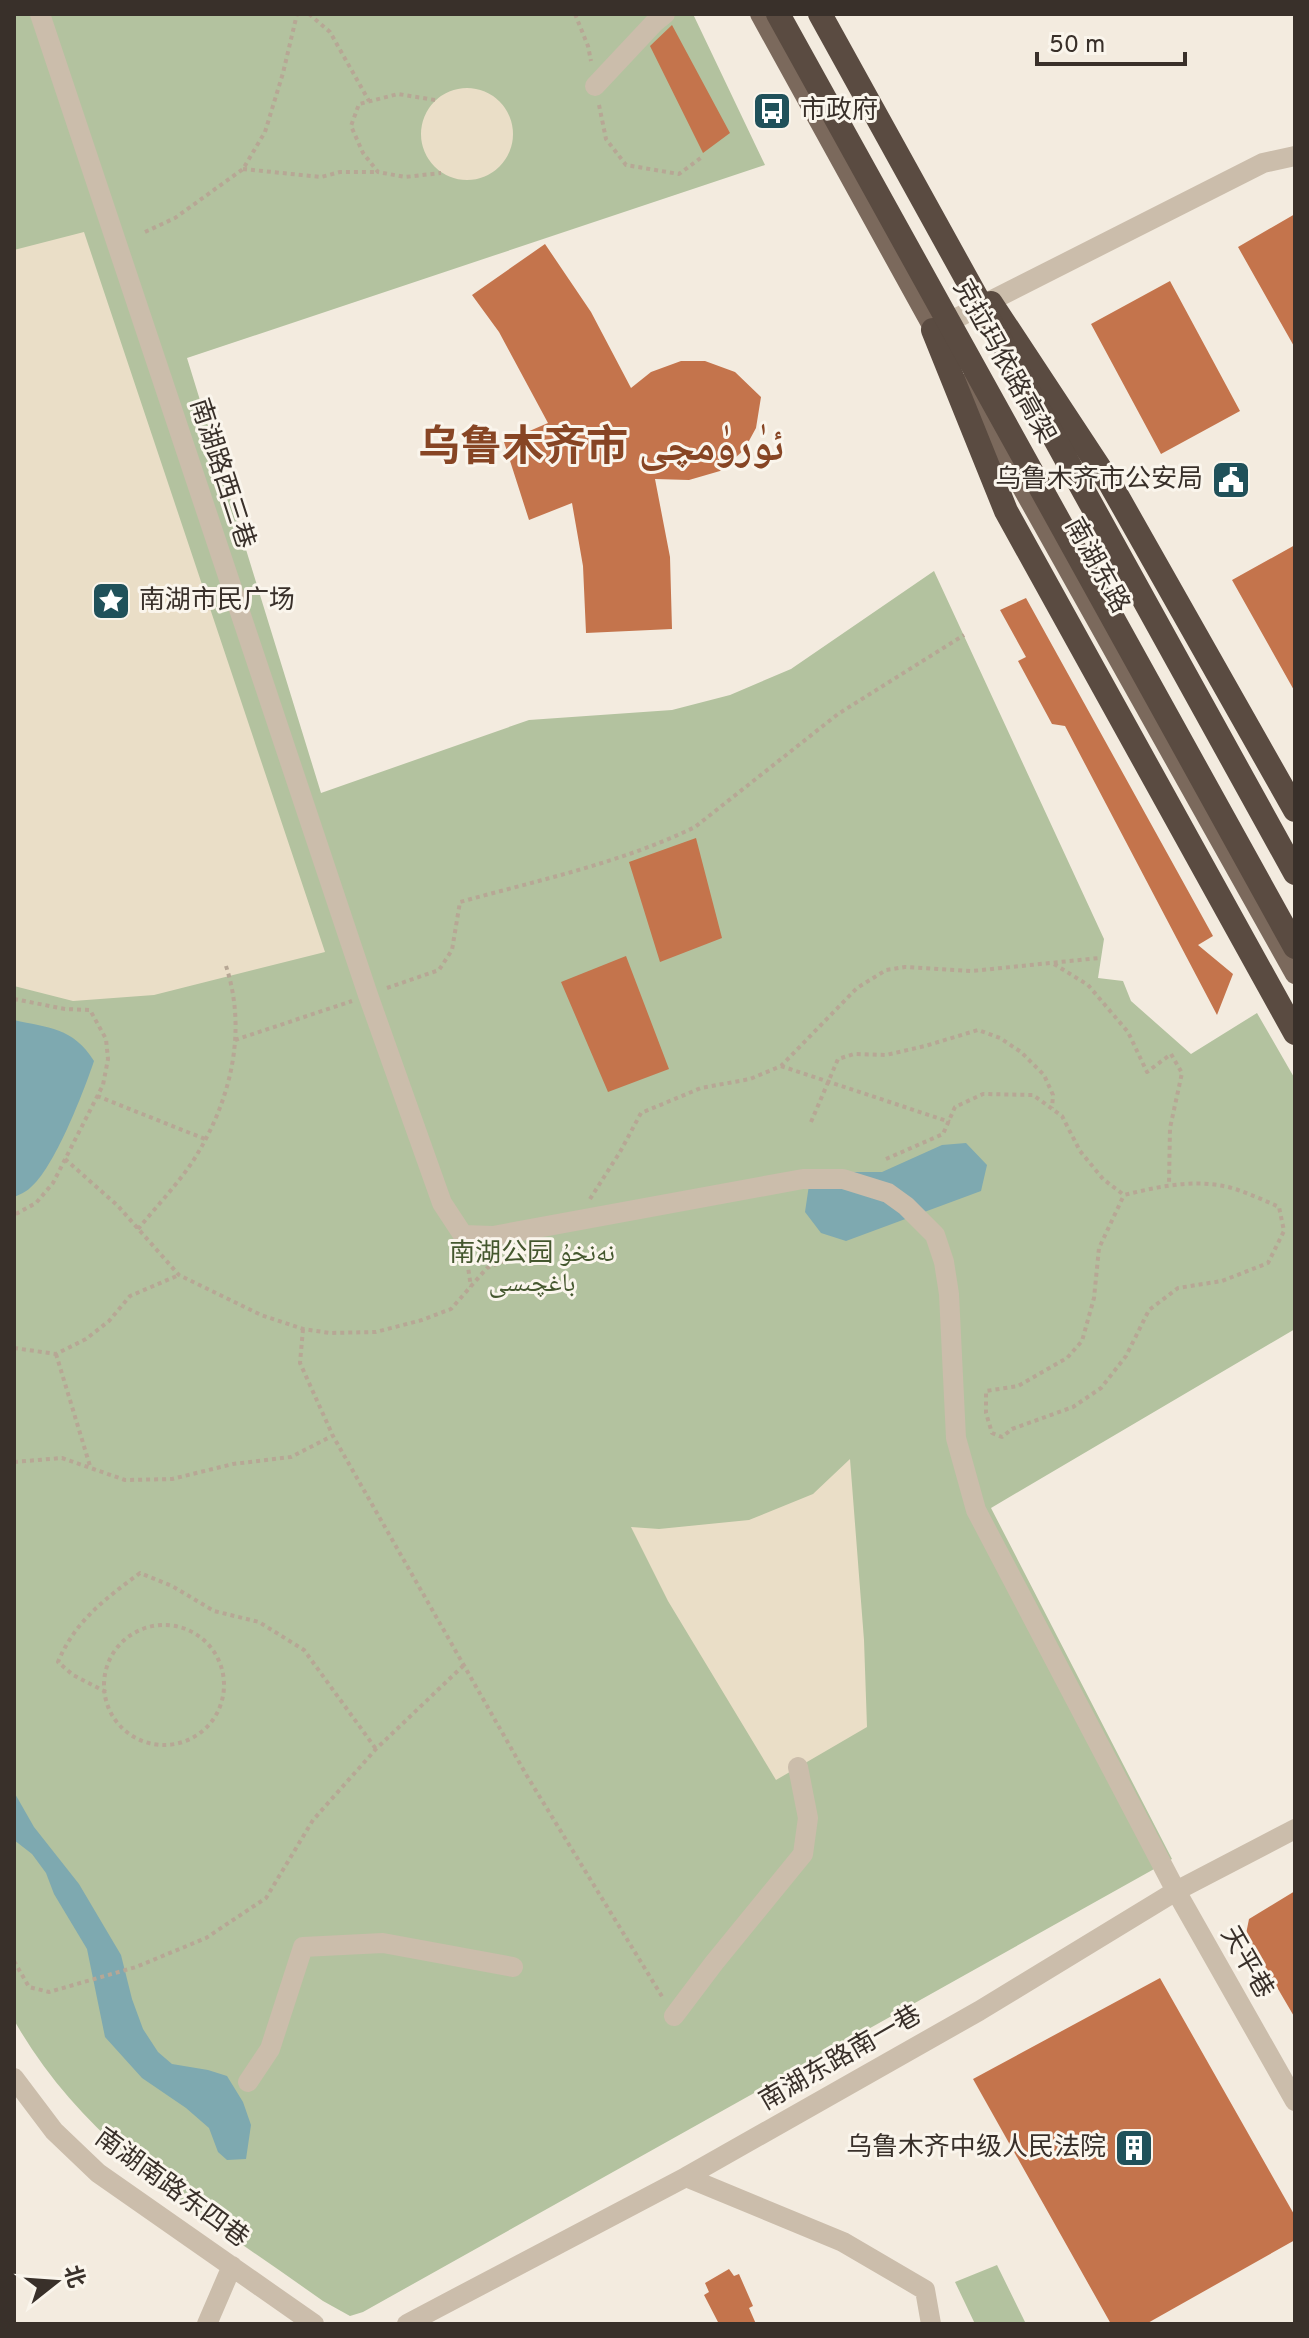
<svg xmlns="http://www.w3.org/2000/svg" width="1309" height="2338" font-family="Overpass,'Noto Naskh Arabic','Noto Sans SC',sans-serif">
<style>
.green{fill:#b3c29f}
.plaza{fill:#eadec7}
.water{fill:#7ea9b0}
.building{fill:#c4744c}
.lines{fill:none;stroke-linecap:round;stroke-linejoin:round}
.path{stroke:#b7a795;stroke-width:4;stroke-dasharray:4 4;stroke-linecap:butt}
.minor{stroke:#cbbdab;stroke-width:20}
.major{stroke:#7b695c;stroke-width:20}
.highway{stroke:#5a4b41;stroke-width:24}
.highway-bridge{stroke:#5a4b41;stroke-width:24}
.labels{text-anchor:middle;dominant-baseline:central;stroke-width:6;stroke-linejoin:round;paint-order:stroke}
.poi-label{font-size:26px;fill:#39302a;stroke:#faf5ec;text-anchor:start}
.street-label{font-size:26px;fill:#39302a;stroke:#faf5ec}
.park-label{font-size:26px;fill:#44572e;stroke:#faf5ec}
.town-label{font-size:42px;font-weight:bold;fill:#874524;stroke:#faf5ec}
</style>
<rect width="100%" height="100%" fill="#f3ebdf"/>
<path class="green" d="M14,14H693L765,165L187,358L321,793L529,720L672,710L730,695L791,669L934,571L1104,939L1098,978L1123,981L1131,1001L1191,1054L1257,1013L1295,1079V1329L991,1508L1172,1859L363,2312L350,2316L323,2301C209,2220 84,2145 14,2020Z
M997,2265L1026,2324H975L955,2282Z"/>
<path class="plaza" d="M421 134a46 46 0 1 1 92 0a46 46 0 1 1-92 0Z
M84,232L325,952L154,995L73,1001L14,986V250Z
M850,1459L864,1640L867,1727L776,1780L668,1601L631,1527L659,1529L749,1520L813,1494Z"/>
<path class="water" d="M14,1020C48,1028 73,1027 94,1061C84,1091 54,1169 30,1188C26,1192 19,1195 14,1197Z
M966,1143L987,1165L981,1191L846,1241L821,1233L805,1212L809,1185L834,1172H882L942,1145Z
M14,1792L34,1827L79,1884L121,1955L132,1999L143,2029L158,2052L172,2064L208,2070L227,2076L243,2102L251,2125L246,2159L227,2160L218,2152L209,2128L186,2108L142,2078L105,2037L87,1949L54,1894L46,1873L32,1854L14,1840Z"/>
<path class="building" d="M672,25L730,133L703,153L650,46Z
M1295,214V348L1238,247Z
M545,244L591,312L631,388L651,372L681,361H705L735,372L761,397L756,428L744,450L720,471L689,480L655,479L670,557L672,629L586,633L583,566L572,503L529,520L504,442L548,423L499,332L472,295Z
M1170,281L1240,411L1161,454L1091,324Z
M1295,545V692L1232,580Z
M1026,598L1213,936L1198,945L1233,974L1217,1015L1065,726L1052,724L1018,661L1026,657L1000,610Z
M696,838L722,938L660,962L629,862Z
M626,956L669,1069L608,1092L561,982Z
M1295,1891V2018L1246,1934L1249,1919Z
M1160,1978L1295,2216V2240L1146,2324H1111L973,2079Z
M729,2269L734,2276L739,2274L753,2306L749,2308L756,2324H719L704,2295L709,2292L705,2283Z"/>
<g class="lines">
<path class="path" d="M309,14L330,32L369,101
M575,14L588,46L591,61
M435,100L398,94L359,104L351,126L363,153L378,172L405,177L441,173
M599,105L606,139L626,165L679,174L702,157
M243,169L321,177L340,172H378
M145,232L175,218L243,169L265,132L283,73L297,14
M1054,964L1088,985L1128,1032L1147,1072L1171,1054L1182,1073L1170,1128L1169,1184
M387,988L439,970L452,950L460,902C539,880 621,863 695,827L838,714L964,635
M14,999L65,1009L90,1010L106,1039L108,1059L103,1085L53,1183L36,1203L14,1215
M235,1040L352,1001
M781,1066L950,1122
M97,1096L205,1139
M811,1122L838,1059L854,1054L886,1055L925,1046L978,1030L1000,1038L1021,1052L1044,1075L1053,1095L1052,1108
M65,1159L118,1206L179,1275L261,1315L303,1329L330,1333L376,1332L422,1320L451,1309L487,1268L526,1252
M886,1159L943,1134L955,1107L983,1094L1033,1095L1062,1116L1080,1151L1103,1179L1124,1195C1161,1186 1201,1177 1238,1190C1252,1195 1266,1201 1279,1207L1284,1231L1268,1263L1222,1281L1178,1288L1149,1310L1126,1356L1101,1388L1073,1407L1012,1429L1002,1437L992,1433L986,1413V1391L1018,1386L1067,1358L1082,1341L1094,1298L1099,1248L1124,1195
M590,1199L620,1152L641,1113L701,1088L750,1079L781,1066L857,988L886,970L905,967L972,971L1099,958
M138,1229C156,1207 177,1185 193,1161C230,1103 248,1033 226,966
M466,1254L471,1287
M303,1329L300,1363L333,1436L527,1776L663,1998
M14,1348L56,1354L86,1339L109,1321L130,1296L179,1275
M56,1354L90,1466
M14,1462L62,1458L125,1480L172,1479L233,1464L291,1457L332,1436
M104 1685a60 60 0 1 1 120 0a60 60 0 1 1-120 0Z
M106,1692L73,1675L58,1662C75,1621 105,1599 140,1573L172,1586L214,1611L259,1622L304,1650L376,1749
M14,1961L29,1987L49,1992L136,1967L206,1938L266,1898L313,1820L376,1749L465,1664"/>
<path class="minor" d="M40,14L368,995L442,1203L463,1235L493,1236L803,1179H843L888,1193L906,1206L935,1235L944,1262L949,1294L956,1438L976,1510L1176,1891L1295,2101
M595,86L655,22L665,14
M935,329L1263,163L1295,156
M674,2016L714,1963L803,1854L808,1818L798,1767
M14,2078L54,2131L98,2173L314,2324
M248,2082L270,2049L303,1947L383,1943L513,1967
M686,2177L843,2242L925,2290L931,2324
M207,2324L232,2266
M407,2324L686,2177L979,2011L1176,1891L1295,1829"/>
<path class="major" d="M760,14L941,342
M964,384L1295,974"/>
<path class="highway" d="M991,303L1111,485L1295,810
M933,330L1006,511L1295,1033"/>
<path class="highway-bridge" d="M778,14L1295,947
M820,14L1295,873"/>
</g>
<defs>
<g id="bus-square" transform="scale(2)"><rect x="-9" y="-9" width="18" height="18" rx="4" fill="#20515a" stroke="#faf5ec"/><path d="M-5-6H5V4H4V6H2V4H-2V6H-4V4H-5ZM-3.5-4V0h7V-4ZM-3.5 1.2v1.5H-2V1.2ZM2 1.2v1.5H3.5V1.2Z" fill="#fff"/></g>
<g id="civic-square" transform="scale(2)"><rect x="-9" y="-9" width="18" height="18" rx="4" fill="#20515a" stroke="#faf5ec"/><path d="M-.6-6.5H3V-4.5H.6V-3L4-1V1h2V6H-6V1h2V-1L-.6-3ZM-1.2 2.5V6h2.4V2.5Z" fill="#fff"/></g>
<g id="sight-square" transform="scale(2)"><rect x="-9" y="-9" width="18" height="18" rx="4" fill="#20515a" stroke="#faf5ec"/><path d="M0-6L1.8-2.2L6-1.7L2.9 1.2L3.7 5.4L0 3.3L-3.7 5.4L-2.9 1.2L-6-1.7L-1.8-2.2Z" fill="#fff"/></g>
<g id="building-square" transform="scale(2)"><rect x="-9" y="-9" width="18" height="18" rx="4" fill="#20515a" stroke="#faf5ec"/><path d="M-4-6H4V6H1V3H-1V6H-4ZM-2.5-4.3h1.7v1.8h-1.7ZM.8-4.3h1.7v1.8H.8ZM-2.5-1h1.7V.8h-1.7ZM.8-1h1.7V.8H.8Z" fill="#fff"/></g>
</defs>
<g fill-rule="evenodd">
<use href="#bus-square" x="772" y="111"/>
<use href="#civic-square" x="1231" y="480"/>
<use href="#sight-square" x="111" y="601"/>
<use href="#building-square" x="1134" y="2148"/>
</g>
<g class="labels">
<g class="poi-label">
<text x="800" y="111">市政府</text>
<text x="1203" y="480" text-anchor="end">乌鲁木齐市公安局</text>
<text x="139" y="601">南湖市民广场</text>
<text x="1106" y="2148" text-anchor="end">乌鲁木齐中级人民法院</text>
</g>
<g class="street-label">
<text transform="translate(1003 362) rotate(61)">克拉玛依路高架</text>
<text transform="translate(221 474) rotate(72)">南湖路西三巷</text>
<text transform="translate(1096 566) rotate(61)">南湖东路</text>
<text transform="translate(1246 1963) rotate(60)">天平巷</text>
<text transform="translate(841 2059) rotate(-30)">南湖东路南一巷</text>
<text transform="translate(171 2189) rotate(36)">南湖南路东四巷</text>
</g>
<g class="park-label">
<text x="532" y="1254">南湖公园 نەنخۇ<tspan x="532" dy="30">باغچىسى</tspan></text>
</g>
<g class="town-label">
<text x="601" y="449">乌鲁木齐市 ئۈرۈمچى</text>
</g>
</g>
<rect width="1309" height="2338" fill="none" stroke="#39302a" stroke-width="32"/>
<g transform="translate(56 2282) rotate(73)" stroke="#faf5ec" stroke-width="6" paint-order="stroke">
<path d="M0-6L14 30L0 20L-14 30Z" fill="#39302a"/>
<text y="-12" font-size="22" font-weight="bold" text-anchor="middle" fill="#39302a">北</text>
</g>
<path d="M1037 52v12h148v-12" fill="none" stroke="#39302a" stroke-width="4"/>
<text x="1049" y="52" font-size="24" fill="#39302a" stroke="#faf5ec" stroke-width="6" paint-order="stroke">50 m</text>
</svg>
